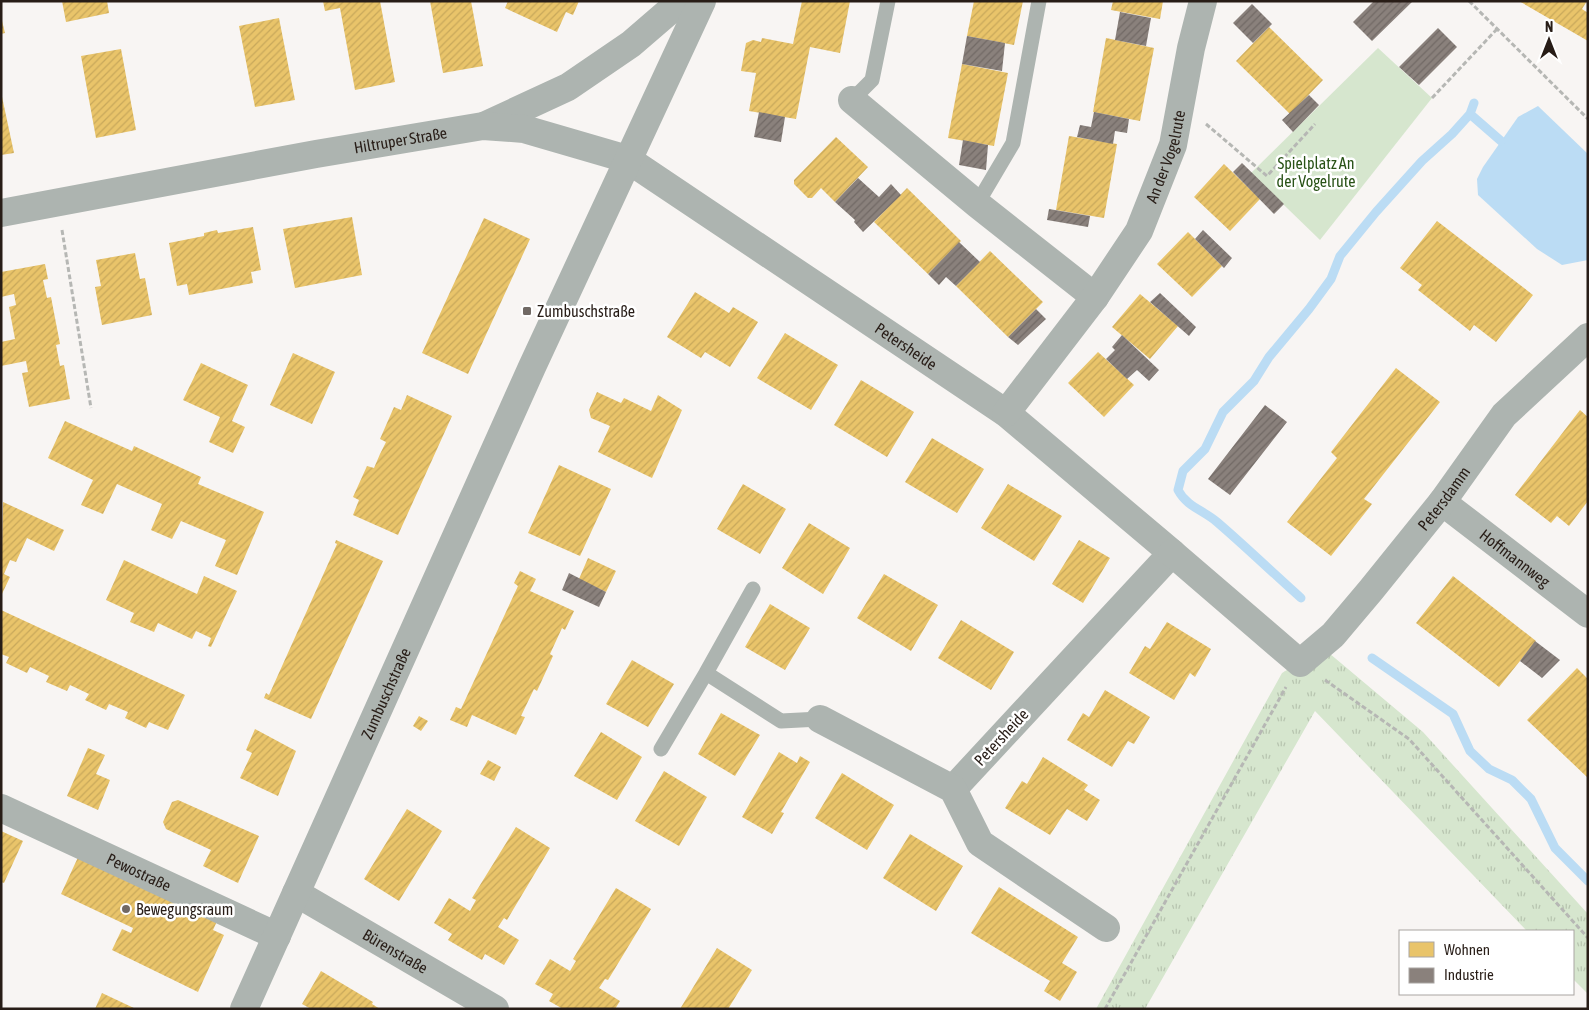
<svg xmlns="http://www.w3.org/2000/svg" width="1589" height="1010" font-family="'Asap Condensed',sans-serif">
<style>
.grass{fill:url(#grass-tufts)}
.green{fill:#d6e6ce}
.water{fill:#bbdcf4}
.homes{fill:url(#homes-hatch)}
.industry{fill:url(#industry-hatch)}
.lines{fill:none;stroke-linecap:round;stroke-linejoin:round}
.stream{stroke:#bbdcf4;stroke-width:9}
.path{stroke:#b6b7b4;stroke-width:3;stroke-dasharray:5 2.5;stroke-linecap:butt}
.service{stroke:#adb4b0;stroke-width:15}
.minor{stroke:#adb4b0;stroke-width:28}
.tertiary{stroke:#adb4b0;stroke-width:28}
.poi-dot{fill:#716964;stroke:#fff;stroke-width:2}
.labels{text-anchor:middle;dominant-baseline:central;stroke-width:5;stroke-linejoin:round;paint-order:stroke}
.street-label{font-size:16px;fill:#281d17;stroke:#fff}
.park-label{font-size:16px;fill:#295217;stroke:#fff}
.poi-label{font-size:16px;fill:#281d17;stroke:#fff;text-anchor:start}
</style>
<defs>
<pattern id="grass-tufts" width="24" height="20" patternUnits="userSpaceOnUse" patternTransform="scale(1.25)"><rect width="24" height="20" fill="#d6e6ce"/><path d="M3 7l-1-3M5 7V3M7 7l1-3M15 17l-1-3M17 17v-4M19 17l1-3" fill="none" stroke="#b8c5b0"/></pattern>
<pattern id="homes-hatch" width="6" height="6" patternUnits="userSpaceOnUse" patternTransform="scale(1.25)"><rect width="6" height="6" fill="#e9c46a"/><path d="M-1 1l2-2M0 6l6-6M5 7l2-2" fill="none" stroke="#c8a85b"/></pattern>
<pattern id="industry-hatch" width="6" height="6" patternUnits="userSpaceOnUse" patternTransform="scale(1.25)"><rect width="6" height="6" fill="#8a817c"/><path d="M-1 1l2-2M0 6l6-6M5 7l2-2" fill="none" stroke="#716965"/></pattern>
</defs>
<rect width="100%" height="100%" fill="#f8f5f3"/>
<path class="grass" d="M1323,648L1423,732L1588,914V994L1573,979V931H1527L1315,711L1145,1009H1096L1282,673Z"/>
<path class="green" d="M1378,48L1432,98L1320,240L1251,173Z"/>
<path class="water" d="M1538,106L1588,154V260L1562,265L1537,249L1478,195L1477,179L1483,167L1518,117Z"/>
<path class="homes" d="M62,1H107L109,13L66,22Z
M323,1H380L395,82L355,90L340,8L325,11Z
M430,1H471L483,66L443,73Z
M508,1H579L573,15L566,12L557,32L505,8Z
M802,1H850L840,53L810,47L796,119L749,111L756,73L741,71L746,43L753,40L761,42L762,38L793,44Z
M974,1H1023L1014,45L967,36Z
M1113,1H1163L1160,19L1111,10Z
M1519,1H1587L1582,9L1588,13V41Z
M1,17L5,33L1,34Z
M279,18L295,100L255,107L239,26Z
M1269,27L1323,80L1290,114L1236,61Z
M1106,38L1154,48L1140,121L1093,112Z
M121,49L136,130L96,138L81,56Z
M962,64L1008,73L994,146L948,138Z
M1,92L14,153L1,155Z
M1069,136L1117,144L1104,218L1056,210Z
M836,137L868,167L835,202L821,188L812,198H808L794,184V180Z
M1224,164L1260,199L1230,231L1194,197Z
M907,188L961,241L928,274L874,222Z
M352,217L362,275L295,288L283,229Z
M484,218L530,239L468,374L422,353Z
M1437,221L1533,295L1496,342L1474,325L1470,331L1418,290L1422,285L1400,268Z
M253,227L261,270L251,272L253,283L189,295L187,284L177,286L169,243L204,236V233L217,230L218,233Z
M1188,232L1222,266L1192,297L1157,264Z
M990,251L1043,302L1008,337L956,286Z
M135,253L140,279L145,278L152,315L102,325L95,287L101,286L96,260Z
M45,264L48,279L43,280L47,298L51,297L60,344L56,345L60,366L64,365L70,399L29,407L22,373L28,372L26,361L1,366V342L15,339L9,307L16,305L14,294L1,297V272Z
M695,292L729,313L733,307L758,322L730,367L705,352L701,358L667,337Z
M1140,294L1178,326L1150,359L1112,327Z
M785,333L838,365L811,410L757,378Z
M1098,352L1134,385L1104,417L1068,383Z
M293,353L335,372L312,424L270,405Z
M201,363L248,385L232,421L245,427L233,453L209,442L220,417L183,400Z
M1396,368L1440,402L1364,499L1372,504L1331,556L1287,522L1337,458L1331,452Z
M861,380L914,412L887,457L834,425Z
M597,392L621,403L624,398L651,411L658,395L682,410L652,478L598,452L610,426L591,418L589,410Z
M407,395L452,416L398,535L353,515L359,500L353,497L367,466L374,468L380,454L386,442L380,439L394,407L401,410Z
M1580,410L1588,417V501L1569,526L1557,516L1551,523L1515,495Z
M65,421L132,451L134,446L201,477L198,484L264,512L237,575L215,566L226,540L181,521L172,539L151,530L162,504L117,484L103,514L81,505L93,480L48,458Z
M932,438L984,469L957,513L905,482Z
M559,465L611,489L580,556L528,533Z
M743,484L786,509L760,554L717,529Z
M1008,484L1062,516L1034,561L981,528Z
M3,502L64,530L54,551L27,538L16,562L10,560L4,574L10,577L1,596Z
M809,523L850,548L823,594L782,568Z
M336,540L383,561L311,719L264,698L266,693L269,695L337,544L335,543Z
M1079,540L1110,558L1083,603L1052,584Z
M588,558L616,571L606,592L579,579Z
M124,560L197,594L204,576L237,591L211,647L208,646L211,638L196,631L192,639L158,623L154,632L130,622L134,613L106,600Z
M520,571L536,579L530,591L574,611L565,630L562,628L550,654L553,656L537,691L534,689L521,716L525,717L516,735L472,715L467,727L450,720L456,707L461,709L518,586L514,583Z
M884,574L938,605L911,651L857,618Z
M1453,576L1536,641L1499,687L1416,623Z
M770,604L810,628L785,670L745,647Z
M1,610L185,695L168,730L149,722L146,728L125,718L128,712L109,704L106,710L85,700L89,694L70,685L67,691L46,682L49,676L30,667L27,673L6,663L9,657L1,654Z
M961,620L1014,652L991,690L938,658Z
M1167,622L1211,649L1195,677L1190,673L1174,700L1129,673L1145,646L1150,649Z
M632,660L674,684L648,727L606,704Z
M1577,668L1588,679V778L1527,720Z
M1105,690L1150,717L1134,744L1128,741L1112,767L1067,740L1083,713L1089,717Z
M721,713L760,735L735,776L698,754Z
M419,716L428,721L421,731L413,726Z
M255,729L296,751L278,796L240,778L252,753L246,750Z
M601,732L642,757L617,800L574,776Z
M88,748L105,755L96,774L110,780L98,810L67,796Z
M779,752L797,763L800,756L810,762L781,812L784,813L772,834L742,817Z
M1043,757L1088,785L1084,790L1100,800L1087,821L1067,809L1050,835L1005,808L1022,781L1027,784Z
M488,760L501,767L494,781L480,774Z
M664,771L707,797L679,846L635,821Z
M842,773L894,805L867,850L815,818Z
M178,800L259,836L238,883L203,866L211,850L166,829L163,822L172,802Z
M407,809L442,831L399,901L364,879Z
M516,827L550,848L507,920L504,918L498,927L519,940L504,965L485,954L482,960L448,940L452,934L434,923L449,898L470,911L476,900L472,898Z
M1,831L23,841L4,883L1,882Z
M910,834L963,866L936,911L883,878Z
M80,853L218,919L213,930L224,935L198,992L112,950L122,929L131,933L133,928L61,894Z
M999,887L1078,937L1062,963L1077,972L1060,1001L1044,991L1050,981L971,933Z
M616,888L651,909L608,980L605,979L599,988L620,1001L615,1009H563L549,1001L553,994L535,984L550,959L570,971L576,961L573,959Z
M717,948L752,970L728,1009H680Z
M321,971L373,1002L372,1004L380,1009H311L302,1004Z
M102,993L136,1009H95Z"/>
<path class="industry" d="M1374,1H1413L1372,41L1353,22Z
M1252,4L1272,24L1253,43L1233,23Z
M1120,12L1151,18L1146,46L1115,40Z
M1438,28L1457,47L1419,85L1399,67Z
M967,36L1005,43L1002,71L962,64Z
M1309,95L1319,105L1293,132L1282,120Z
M759,112L785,117L781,142L754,137Z
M1094,112L1129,119L1127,133L1115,131L1113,144L1077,137L1080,125L1091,127Z
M963,140L988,145L986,170L959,165Z
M1242,163L1284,204L1274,214L1233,172Z
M858,178L879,197L891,184L901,195L863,232L854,222L855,220L835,202Z
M1049,209L1090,216L1088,227L1047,220Z
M1203,230L1232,258L1224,268L1195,239Z
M959,242L980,262L956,286L946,277L939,285L928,274Z
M1160,293L1196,327L1189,336L1150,302Z
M1036,309L1046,319L1018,345L1008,337Z
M1122,335L1159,370L1149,381L1137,370L1127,379L1106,359L1115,350L1112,347Z
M1265,405L1287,422L1230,495L1208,479Z
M569,573L606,592L599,607L562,590Z
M1535,641L1560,660L1542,678L1520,661Z"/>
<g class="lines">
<path class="stream" d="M1470,114L1501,141
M1301,598C1273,573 1245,546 1217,522C1203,510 1187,507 1178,490L1183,471L1205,449L1223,412L1254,381L1269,357L1309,309L1331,279L1340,256L1376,212L1422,161L1452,134L1470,114L1474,103
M1372,658L1453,714L1470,751L1489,769L1512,780L1531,799L1555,848L1588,881"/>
<path class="path" d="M1469,1L1588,119
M1432,98L1497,29
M1206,124L1267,176L1315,124
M62,230L91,408
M1325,680L1409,739L1588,938
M1105,1009L1286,687"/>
<path class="service" d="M852,100L872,80L888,1
M977,204L1013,143L1039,1
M753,589L706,673L781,721L820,719
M661,749L706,673"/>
<g class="minor">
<path d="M852,100L977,204L1095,297"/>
<path id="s1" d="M627,159L1006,413L1172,553L953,789"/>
<path id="s2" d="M1006,413L1095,297L1139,231L1173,145L1191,48L1203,1"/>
<path id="s3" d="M1442,502L1588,614"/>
<path id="s4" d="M1172,553L1300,663L1333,635L1371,590L1442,502L1504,415L1588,337"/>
<path d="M820,719L953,789L980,843L1106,928"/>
<path id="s5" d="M1,808L277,936"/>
<path id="s6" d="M296,893L495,1009"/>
</g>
<g class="tertiary">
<path d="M486,125L568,87L631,44L681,1"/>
<path id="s7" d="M1,213L316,154L483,126L524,129L627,159"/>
<path id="s8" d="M244,1009L532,367L702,1"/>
</g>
</g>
<g class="poi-dot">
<rect x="522" y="306" width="10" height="10" rx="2.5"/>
<circle cx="126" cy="909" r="5"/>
</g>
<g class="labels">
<g class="street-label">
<text stroke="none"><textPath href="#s7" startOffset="406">Hiltruper Straße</textPath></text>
<text stroke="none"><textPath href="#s2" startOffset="305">An der Vogelrute</textPath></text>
<text stroke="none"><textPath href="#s1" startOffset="336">Petersheide</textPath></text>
<text stroke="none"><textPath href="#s4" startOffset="388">Petersdamm</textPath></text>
<text stroke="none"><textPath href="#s3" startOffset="92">Hoffmannweg</textPath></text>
<text stroke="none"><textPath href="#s8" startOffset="346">Zumbuschstraße</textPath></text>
<text transform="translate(1001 737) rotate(-47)">Petersheide</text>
<text stroke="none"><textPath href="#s5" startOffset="152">Pewostraße</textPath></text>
<text stroke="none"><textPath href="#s6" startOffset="115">Bürenstraße</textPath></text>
</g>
<g class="park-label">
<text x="1316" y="163">Spielplatz An<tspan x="1316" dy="18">der Vogelrute</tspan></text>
</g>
<g class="poi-label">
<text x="537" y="311">Zumbuschstraße</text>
<text x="136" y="909">Bewegungsraum</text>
</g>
</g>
<rect width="1589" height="1010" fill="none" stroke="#281d17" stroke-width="5"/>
<rect x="1399" y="930" width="175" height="65" fill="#ffffff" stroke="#a9a5a2"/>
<rect x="1409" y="942" width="25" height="15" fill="#e9c46a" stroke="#a9a5a2"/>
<text x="1444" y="955" font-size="15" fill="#281d17">Wohnen</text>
<rect x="1409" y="968" width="25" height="15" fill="#8a817c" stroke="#a9a5a2"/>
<text x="1444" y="980" font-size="15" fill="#281d17">Industrie</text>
<g transform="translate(1549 40)" stroke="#ffffff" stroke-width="4" paint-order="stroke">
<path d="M0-4L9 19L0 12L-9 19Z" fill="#281d17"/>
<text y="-8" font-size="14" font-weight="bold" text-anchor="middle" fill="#281d17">N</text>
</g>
</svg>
